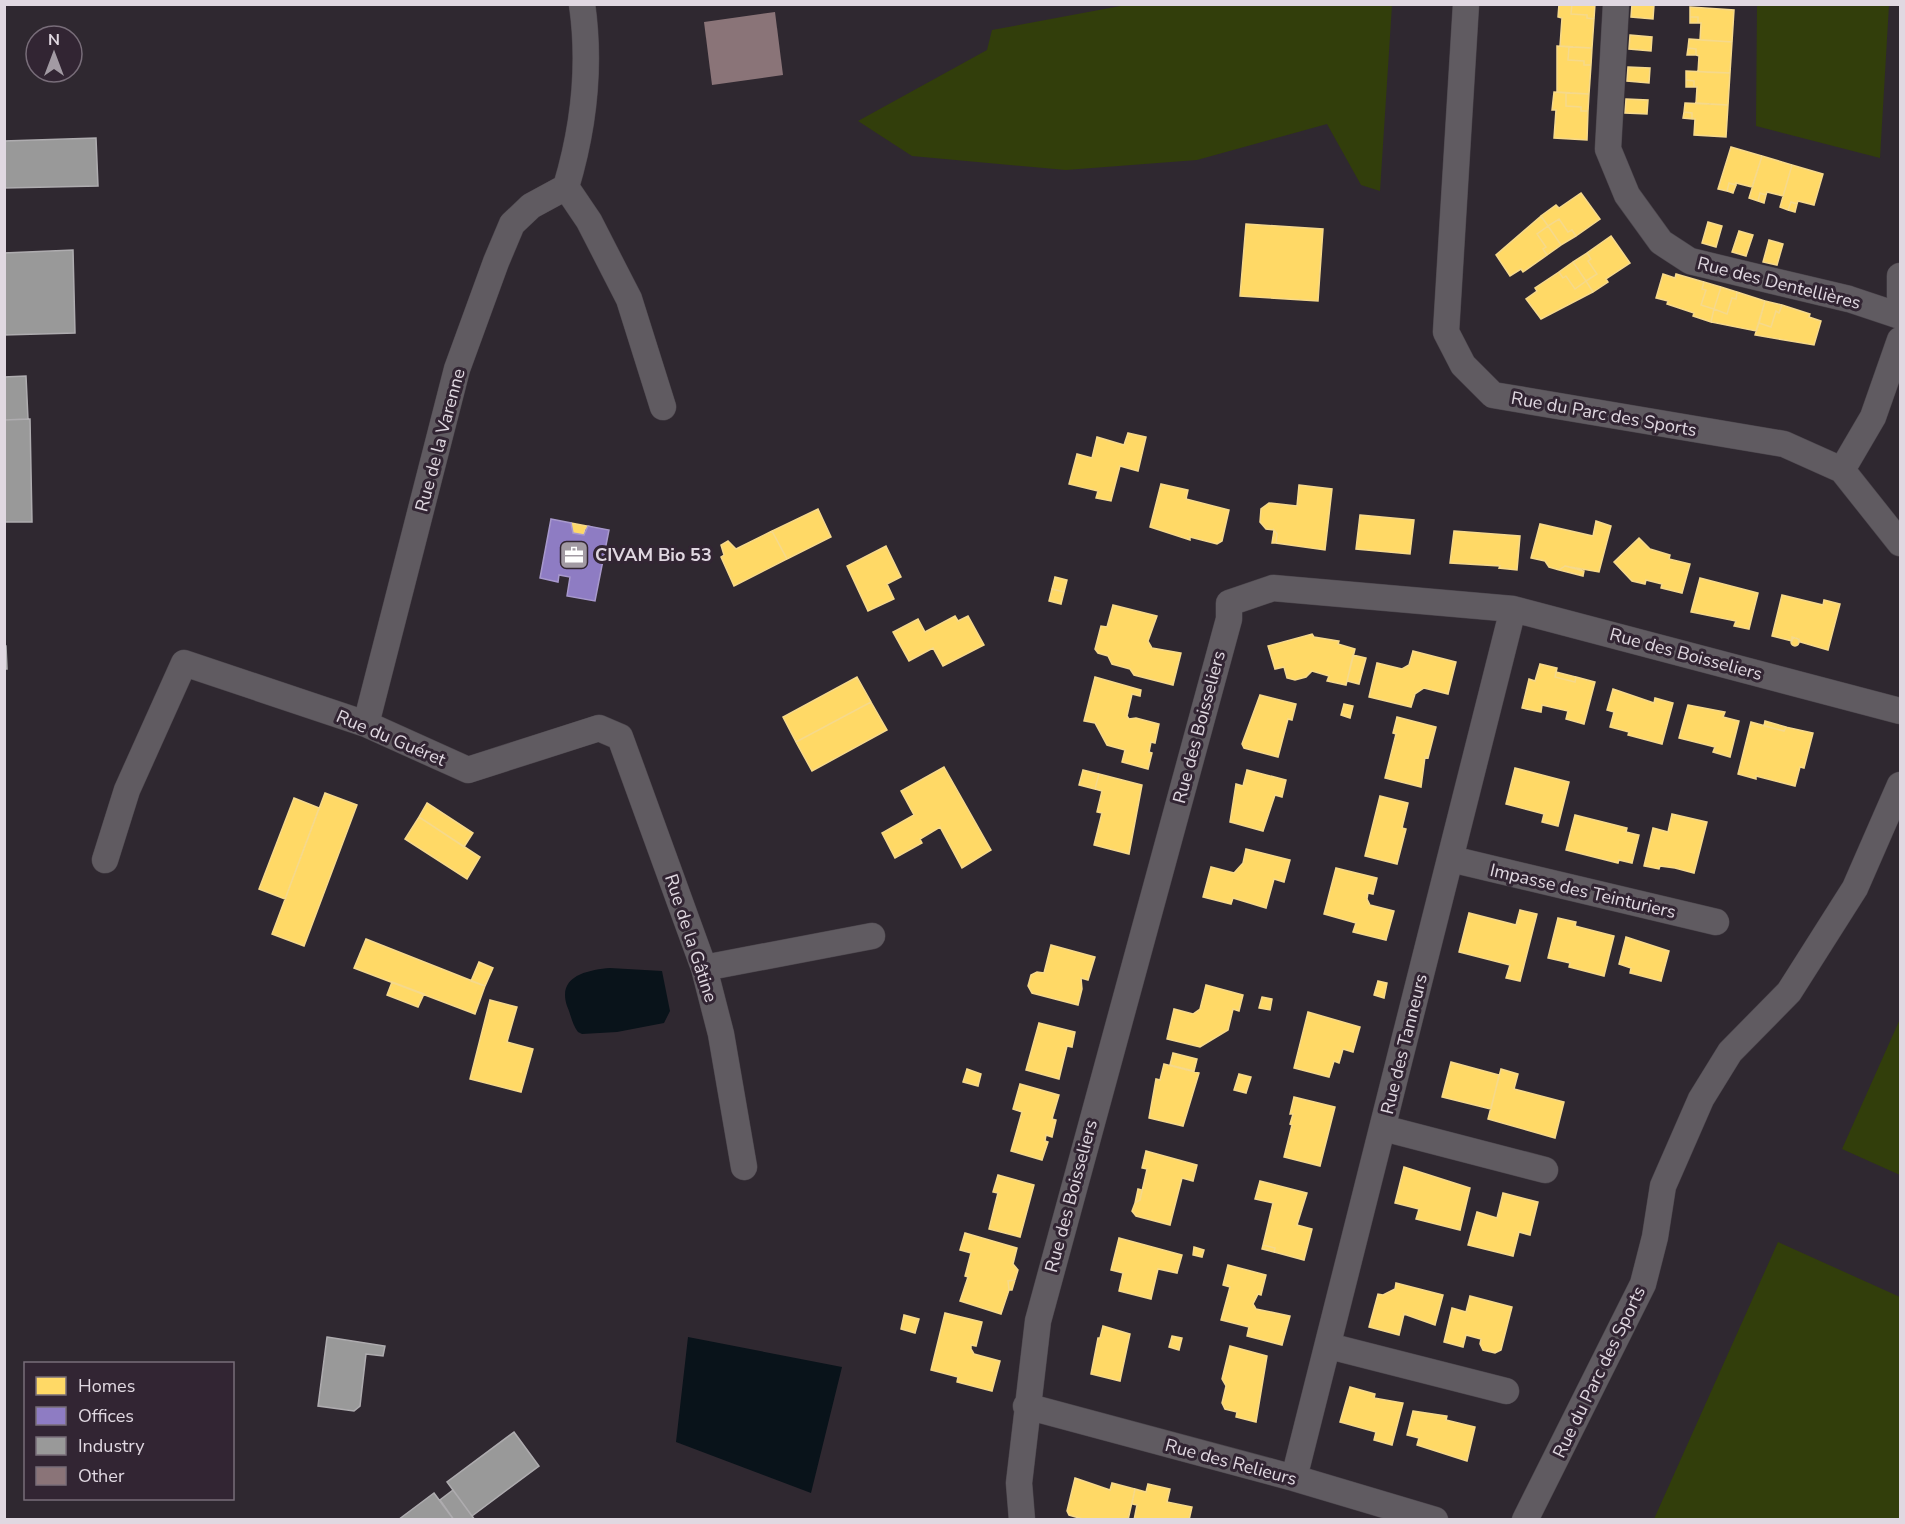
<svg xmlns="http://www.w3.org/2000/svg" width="1905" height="1524" font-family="'Nunito Sans',sans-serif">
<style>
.green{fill:#323e0b}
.water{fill:#09131a}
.homes{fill:#ffd966;stroke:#f6d98b;stroke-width:1.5}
.offices{fill:#8e7cc3;stroke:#a798cc;stroke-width:1.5}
.industry{fill:#999;stroke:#aeacaf;stroke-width:1.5}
.building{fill:#8a7478}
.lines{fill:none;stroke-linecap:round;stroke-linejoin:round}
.street-casing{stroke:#4b454c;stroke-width:27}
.street{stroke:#605b61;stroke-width:26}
.labels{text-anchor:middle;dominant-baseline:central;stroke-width:6;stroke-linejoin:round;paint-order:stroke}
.street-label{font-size:18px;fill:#e0d8e1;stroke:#322533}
.poi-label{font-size:18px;font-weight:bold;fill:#e0d8e1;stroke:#322533;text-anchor:start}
</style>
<rect width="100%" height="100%" fill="#2f2830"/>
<path class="green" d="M1131,4L1392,5L1380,191L1361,185L1327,124L1197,160L1066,170L912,156L858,121L987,50L992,30Z
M1757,5H1889L1880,158L1756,126Z
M1900,1019V1175L1842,1149Z
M1778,1242L1900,1297V1519H1654Z"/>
<path class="water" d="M610,968L662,971L670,1011L664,1023L617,1032L582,1034L578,1032C572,1024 571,1015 567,1006C557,976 587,970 610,968Z
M688,1337L842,1367L811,1493L676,1442Z"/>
<path class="homes" d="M1559,4H1572L1571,14L1587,15V18L1594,19L1592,48L1560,46L1562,18L1558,17Z
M1572,4H1595L1594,19L1587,18V15L1571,14Z
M1632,4L1654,5L1653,19L1631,17Z
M1690,7L1734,10L1732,42L1700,40L1701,23H1698V17H1690Z
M1690,17H1698V23H1690Z
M1630,35L1652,37L1651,51L1629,49Z
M1689,39L1732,42L1730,73L1698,72L1699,56L1696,55V49L1688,48Z
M1557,46L1569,47L1568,60L1584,61V65H1591L1589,94L1557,92Z
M1569,47L1592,48L1591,65H1584V61L1568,60Z
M1688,48L1696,49V55H1687Z
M1628,67L1650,68L1649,83L1627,81Z
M1686,71L1730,73L1728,105L1696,103L1697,87H1694V81L1686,80Z
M1686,80L1694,81V87H1686Z
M1554,92L1566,93V106L1581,107V111H1588L1587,140L1554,138L1556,110H1552Z
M1566,93L1589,94L1588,111H1581V107L1566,106Z
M1626,99L1648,100L1647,114L1625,113Z
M1685,103L1728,105L1726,137L1694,135L1695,119H1692V113L1684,112Z
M1684,112L1692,113V119L1683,118Z
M1731,147L1762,156L1752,187L1736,183V185L1729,183L1727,191L1718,189Z
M1762,156L1792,165L1783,196L1767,192L1766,195L1760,193L1758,201L1749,198Z
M1792,165L1823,174L1814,205L1798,201L1797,204L1791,202L1788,210L1780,207Z
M1729,183L1736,185L1733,193L1727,191Z
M1581,193L1600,219L1576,236L1572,230L1568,232L1559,219L1548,226L1541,216L1556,205L1559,208Z
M1760,193L1766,195L1764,203L1758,201Z
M1791,202L1797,204L1795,212L1788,210Z
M1541,216L1548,226L1537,234L1546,247L1543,249L1547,255L1523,272L1521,269L1510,276L1496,255Z
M1559,219L1568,232L1572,230L1576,236L1561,245L1548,226Z
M1708,222L1722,226L1716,247L1702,243Z
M1246,224L1323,229L1318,301L1240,296Z
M1548,226L1561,245L1547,255L1543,249L1546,247L1537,234Z
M1739,231L1753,235L1746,256L1732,252Z
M1611,236L1630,263L1606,279L1608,282L1593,292L1586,281L1597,274L1588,261L1591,259L1587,253Z
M1769,240L1783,244L1777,265L1763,262Z
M1587,253L1591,259L1588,261L1597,274L1586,281L1573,262Z
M1573,262L1586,281L1575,289L1566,276L1563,278L1559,272Z
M1559,272L1563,278L1566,276L1575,289L1586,281L1593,292L1541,319L1526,299L1537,291L1535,288Z
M1663,274L1675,278L1676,274L1704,282L1702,289L1706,290L1701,305L1714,309L1711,322L1693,316L1694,313L1667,304L1668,301L1656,298Z
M1704,282L1721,287L1714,309L1701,305L1706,290L1702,289Z
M1721,287L1737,292L1736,299L1732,298L1727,314L1714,309Z
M1737,292L1765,301L1756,331L1711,322L1714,309L1727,314L1732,298L1736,299Z
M1765,301L1782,305L1779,313L1776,311L1771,327L1759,323Z
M1782,305L1810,314L1809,317L1821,321L1814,345L1755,335L1759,323L1771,327L1776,311L1779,313Z
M1128,433L1146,437L1138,471L1120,466L1111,501L1096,498L1098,491L1069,484L1077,454L1092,458L1097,437L1124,445Z
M1161,484L1188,490L1186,499L1229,510L1222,541L1217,544L1190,537V540L1150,527Z
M1299,485L1332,489L1325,550L1276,543L1277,534L1274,530L1266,529L1260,522L1261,509L1269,503L1297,506Z
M818,509L831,537L787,559L772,531Z
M1360,515L1414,520L1410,554L1356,549Z
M1596,521L1611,526L1599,572L1565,566L1559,570L1549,567L1545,561L1531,558L1540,524L1593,536Z
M571,523L592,527L585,529L584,535L573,533Z
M1274,530L1277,534L1276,543H1272Z
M772,531L787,559L734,586L721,557L724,555L721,545L728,541L736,549Z
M1454,531L1520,536L1517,570L1499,568L1500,566L1450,563Z
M1639,538L1650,549L1670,555L1669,559L1690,564L1682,593L1661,588L1662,584L1646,580L1645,584L1632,581L1614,562Z
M886,546L901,577L887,584L894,599L868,611L847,566Z
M1565,566L1584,571L1583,576L1559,570Z
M1055,577L1067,580L1064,592L1052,589Z
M1700,578L1758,593L1749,629L1734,626L1736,621L1691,612Z
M1052,589L1064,592L1061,604L1049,601Z
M1782,595L1823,605L1824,600L1840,604L1828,650L1800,642L1799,639L1792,637V641L1772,636Z
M1113,605L1157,616L1148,641L1152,648L1181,653L1173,685L1134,675L1130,669L1112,664L1108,656L1098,653L1095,649L1101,626L1107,627Z
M955,616L958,621L968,616L984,645L943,666L933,648L909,661L893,632L918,619L925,632Z
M1312,634L1314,637L1339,641L1338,644L1355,649L1346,685L1327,681L1329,676L1312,671L1306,677L1295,680L1287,678L1284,667L1275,669L1268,646Z
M1791 642a4 4 0 1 1 8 0a4 4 0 1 1-8 0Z
M1413,651L1456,662L1448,694L1424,688L1415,694L1411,707L1369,697L1377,663L1402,669L1409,665Z
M1353,655L1366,658L1359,684L1347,681Z
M1540,664L1557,668L1555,677L1575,682L1576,677L1595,682L1584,724L1566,719L1568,711L1542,705L1541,712L1522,708L1529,679L1535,681Z
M1556,672L1576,677L1575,682L1555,677Z
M857,677L871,702L796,742L783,717Z
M1095,677L1141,690L1140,696L1132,694L1127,716L1129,719L1136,718L1159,724L1155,743L1151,742L1149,752L1152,753L1148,769L1122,762L1125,750L1107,745L1095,723L1084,721Z
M1613,689L1654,703L1655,698L1673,703L1662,744L1628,735L1629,732L1610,727L1614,712L1607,710Z
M1260,695L1296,704L1292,720L1288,719L1278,757L1244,748L1242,744Z
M871,702L887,730L812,771L796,742Z
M1344,704L1353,706L1350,718L1341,715Z
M1688,705L1725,712L1723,717L1739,721L1730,757L1713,752L1715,747L1679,738Z
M1397,717L1436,727L1428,758L1425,757L1421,787L1385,778L1396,734L1393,733Z
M1765,721L1786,727L1784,731L1764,726Z
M1751,722L1784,731L1786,727L1813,733L1804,768L1800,767L1795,786L1756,776V779L1738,774Z
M944,767L991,850L962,868L940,827L920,839L922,843L895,858L882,833L914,815L901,791Z
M1515,768L1569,782L1558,826L1542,822L1544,814L1506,804Z
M1083,770L1099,774L1095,789L1079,785Z
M1247,770L1286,780L1282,797L1275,795L1263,831L1230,822L1236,784L1243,786Z
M1099,774L1142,785L1129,854L1094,845L1102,813L1097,812L1102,791L1095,789Z
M325,793L357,805L304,946L272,934Z
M1380,796L1408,803L1402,828L1406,829L1397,864L1365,856Z
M294,798L319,808L285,899L259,889Z
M427,803L473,833L464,847L419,817Z
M1672,814L1707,822L1694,873L1675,868L1660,866L1659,869L1644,866L1653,828L1668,832Z
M1575,815L1627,828L1626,832L1639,835L1632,863L1619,860L1618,863L1566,850Z
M419,817L480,857L467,879L405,839Z
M1246,849L1290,860L1284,882L1274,879L1266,908L1233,898L1231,904L1203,897L1211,867L1234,873L1243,863Z
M1336,868L1377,878L1373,894L1368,893L1367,899L1370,905L1394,911L1386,940L1353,932L1356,923L1324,914Z
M1520,910L1537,914L1520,981L1506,978L1510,965L1459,952L1469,913L1516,925Z
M1558,918L1576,922L1575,926L1614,936L1604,976L1569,967L1570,963L1548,958Z
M1626,937L1669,951L1661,981L1630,973L1631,968L1619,964Z
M366,939L485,986L475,1014L354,968Z
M1051,945L1095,957L1088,980L1081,978L1082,989L1078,1005L1032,993L1028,986L1031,975L1037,972L1044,973Z
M479,962L493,968L485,986L471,981Z
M1378,981L1387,983L1384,998L1374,995Z
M392,982L424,994L418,1007L387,995Z
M1206,985L1243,995L1239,1011L1233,1009L1228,1030L1200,1047L1167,1039L1174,1009L1193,1014L1200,1009Z
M1262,997L1272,999L1270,1010L1259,1008Z
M490,1000L517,1007L507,1042L533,1049L521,1092L470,1079Z
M1308,1012L1360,1027L1353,1052L1343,1049L1339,1063L1334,1061L1329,1077L1294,1068Z
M1039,1023L1075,1032L1072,1047L1067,1046L1059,1079L1026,1070Z
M1173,1053L1197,1059L1194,1071L1170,1065Z
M1451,1062L1499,1075L1491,1109L1442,1097Z
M1164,1064L1199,1073L1183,1126L1149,1118L1156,1079L1160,1080Z
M967,1069L981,1074L978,1086L963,1082Z
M1501,1069L1518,1074L1514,1089L1564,1102L1555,1138L1488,1119Z
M1239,1074L1251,1077L1246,1093L1234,1090Z
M1020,1084L1059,1095L1052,1119L1056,1120L1052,1137L1046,1135L1045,1141L1048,1142L1042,1160L1011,1151L1022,1112L1013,1109Z
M1294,1097L1335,1107L1320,1166L1284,1157L1292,1125L1290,1124L1293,1114H1290Z
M1146,1151L1197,1165L1193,1181L1182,1178L1170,1225L1136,1216L1132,1211L1135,1203L1140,1200L1147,1169L1142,1168Z
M1404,1167L1470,1188L1460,1230L1416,1219L1419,1209L1395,1203Z
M998,1175L1034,1185L1020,1237L989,1229L998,1193L993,1192Z
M1260,1181L1307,1193L1297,1225L1312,1229L1304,1260L1274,1252L1275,1248L1263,1245L1273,1203L1255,1199Z
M1138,1189L1142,1190L1140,1200L1135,1203Z
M1503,1193L1538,1202L1530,1235L1519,1232L1513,1256L1468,1245L1477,1212L1497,1218Z
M965,1233L1017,1248L1013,1264L1018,1270L1015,1280L1008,1281L1009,1290L1001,1314L960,1301L968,1277L965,1276L971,1253L960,1250Z
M1119,1238L1182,1255L1177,1273L1158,1269L1151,1299L1119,1291L1123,1273L1111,1270Z
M1263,1245L1275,1248L1274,1252L1262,1249Z
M1194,1247L1204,1250L1202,1257L1193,1255Z
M1228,1265L1266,1275L1261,1295L1258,1294L1253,1304L1256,1309L1290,1316L1282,1345L1247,1336L1249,1327L1221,1320L1230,1287L1223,1285Z
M1015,1280L1012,1290H1009L1008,1281Z
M1396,1283L1443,1295L1435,1325L1404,1314L1399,1335L1369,1327L1378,1294L1383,1295L1395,1289Z
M1470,1296L1512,1307L1501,1350L1495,1353L1483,1350L1480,1344L1481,1339L1466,1335L1463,1347L1444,1342L1452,1308L1466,1312Z
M945,1313L982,1322L976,1346L971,1345V1349L974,1354L1000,1361L992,1391L957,1382L958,1377L931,1370Z
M904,1315L919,1319L915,1333L901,1329Z
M1103,1326L1130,1334L1120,1381L1091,1374L1098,1338H1100Z
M1172,1336L1182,1338L1179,1350L1169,1347Z
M1230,1346L1267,1356L1256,1422L1236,1417L1237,1412L1225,1409L1222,1403L1226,1386L1222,1379Z
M1350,1387L1375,1394L1374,1398L1403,1403L1392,1445L1374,1440L1376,1432L1340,1422Z
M1413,1411L1447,1416L1446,1420L1475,1427L1467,1461L1417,1445L1419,1438L1407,1435Z
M1075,1478L1110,1490L1112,1483L1135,1489L1128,1520H1086L1069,1515L1067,1511Z
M1148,1484L1170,1489L1167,1502L1192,1507L1189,1520H1134L1137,1505L1132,1504L1135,1489L1146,1492Z"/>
<path class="offices" d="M551,519L571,523L573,533L584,535L588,526L609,530L595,601L567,596L570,577L559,575L558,582L540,578Z"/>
<path class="industry" d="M96,138L98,186L4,188V141Z
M73,250L75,333L4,335V253Z
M26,376L28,419L4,420V377Z
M30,419L32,522H4V420Z
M4,646H6L7,669H4Z
M327,1337L385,1346L383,1356L366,1354L360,1406L354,1411L318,1406Z
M514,1432L539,1466L472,1516L447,1482Z
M453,1490L472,1516L475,1520H454L440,1500Z
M434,1493L454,1520H398Z"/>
<path class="building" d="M775,12L783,75L712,85L704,22Z"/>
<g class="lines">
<g class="street-casing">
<path id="street" d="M582,4C591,67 584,127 566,187L589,221L629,299L663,407
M1466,4L1446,332L1463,365L1493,395L1784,444L1842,470L1900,543
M1616,4L1608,149L1627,195L1661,242L1690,261L1849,299L1900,316
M1900,276V296
M1842,470L1873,417L1900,340
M366,724L457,369L496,262L512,224L531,206L566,187
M1451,859L1716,922
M105,860L127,790L184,663L366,724L468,770L599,728L620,737L704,968L721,1034L744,1167
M704,968L872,936
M1383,1128L1545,1170
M1329,1346L1506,1391
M1026,1406L1294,1478L1435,1520
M1294,1478L1513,609
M1022,1520L1019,1483L1038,1321L1229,619V603L1273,588L1513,609L1900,711
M1525,1520L1643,1284L1655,1237L1663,1186L1701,1099L1730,1052L1789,992L1855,888L1900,785"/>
</g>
<use href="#street" class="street"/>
</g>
<defs>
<g id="office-square" transform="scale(1.5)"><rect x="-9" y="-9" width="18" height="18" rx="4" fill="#a29aa3" stroke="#322533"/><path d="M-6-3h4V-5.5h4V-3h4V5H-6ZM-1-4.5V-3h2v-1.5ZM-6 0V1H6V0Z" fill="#fff"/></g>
</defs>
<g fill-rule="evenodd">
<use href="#office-square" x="574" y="555"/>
</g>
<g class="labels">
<g class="street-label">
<text transform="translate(1779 283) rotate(14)">Rue des Dentellières</text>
<text transform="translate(1604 414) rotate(10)">Rue du Parc des Sports</text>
<text transform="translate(440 440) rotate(-75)">Rue de la Varenne</text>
<text transform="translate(1686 654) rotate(15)">Rue des Boisseliers</text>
<text transform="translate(1199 727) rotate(-75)">Rue des Boisseliers</text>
<text transform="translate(391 738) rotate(23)">Rue du Guéret</text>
<text transform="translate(1583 891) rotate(13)">Impasse des Teinturiers</text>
<text transform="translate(691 938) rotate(72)">Rue de la Gâtine</text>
<text transform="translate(1404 1044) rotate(-76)">Rue des Tanneurs</text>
<text transform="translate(1071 1196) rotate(-75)">Rue des Boisseliers</text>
<text transform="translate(1599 1372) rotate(-64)">Rue du Parc des Sports</text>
<text transform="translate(1231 1462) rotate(15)">Rue des Relieurs</text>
</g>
<g class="poi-label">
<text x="595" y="555">CIVAM Bio 53</text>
</g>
</g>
<rect width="1905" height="1524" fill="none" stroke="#e0d8e1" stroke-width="12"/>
<rect x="24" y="1362" width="210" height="138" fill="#322533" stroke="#786d79" stroke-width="1.5"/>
<rect x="36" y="1377" width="30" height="18" fill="#ffd966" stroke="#786d79" stroke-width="1.5"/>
<text x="78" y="1392" font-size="18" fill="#e0d8e1">Homes</text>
<rect x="36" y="1407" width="30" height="18" fill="#8e7cc3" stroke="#786d79" stroke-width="1.5"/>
<text x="78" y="1422" font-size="18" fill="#e0d8e1">Offices</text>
<rect x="36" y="1437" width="30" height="18" fill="#999999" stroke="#786d79" stroke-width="1.5"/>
<text x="78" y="1452" font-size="18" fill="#e0d8e1">Industry</text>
<rect x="36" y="1467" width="30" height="18" fill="#8a7478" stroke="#786d79" stroke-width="1.5"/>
<text x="78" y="1482" font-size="18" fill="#e0d8e1">Other</text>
<g transform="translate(54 54)"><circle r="28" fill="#322533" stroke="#786d79" stroke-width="1.5"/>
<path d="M0-4.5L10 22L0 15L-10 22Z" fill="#a29aa3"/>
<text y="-9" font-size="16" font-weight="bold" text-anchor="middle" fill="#e0d8e1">N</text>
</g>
</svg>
